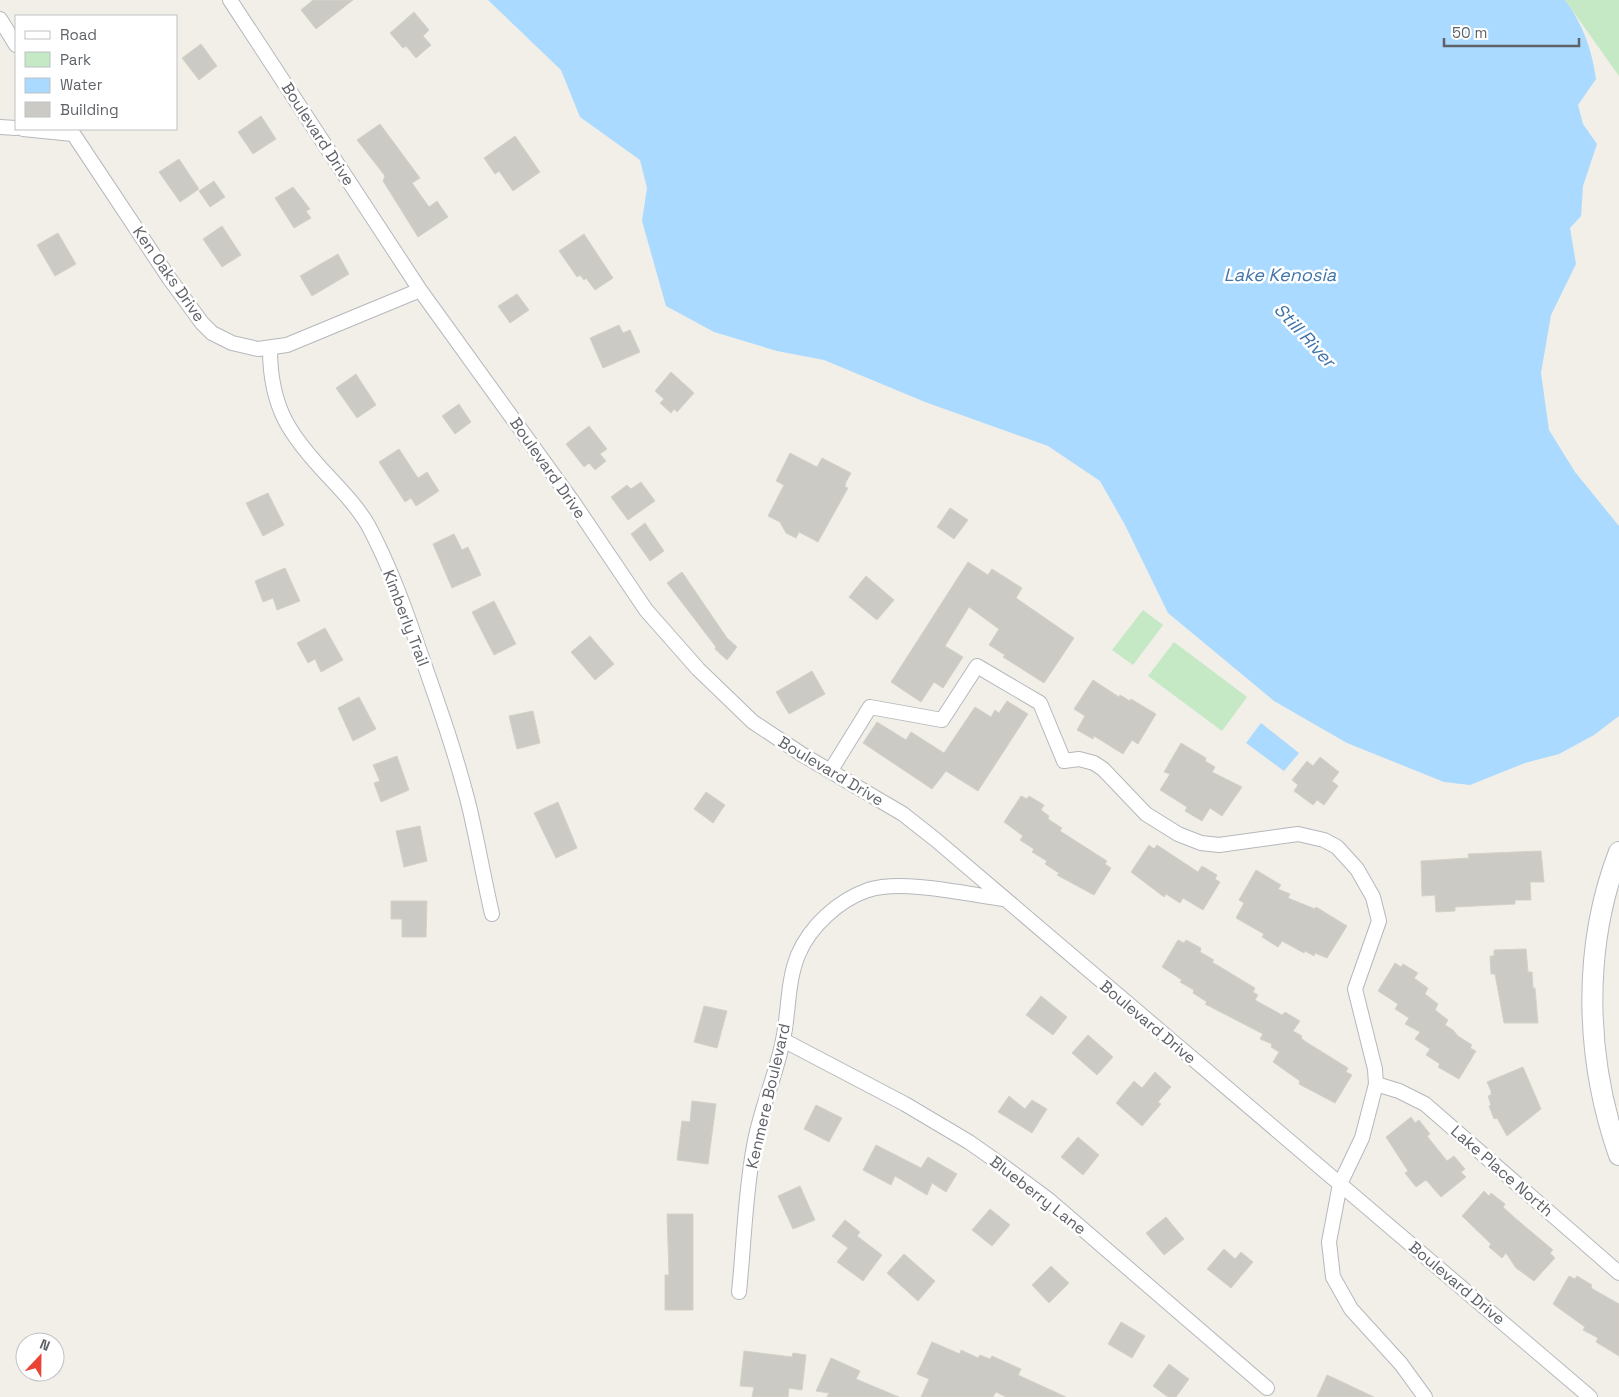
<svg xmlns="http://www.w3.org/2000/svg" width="1619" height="1397" font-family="'Space Grotesk',sans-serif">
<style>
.green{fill:#c5e8c5}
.water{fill:#aadaff}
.building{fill:#cccac5;stroke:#d6d1c6}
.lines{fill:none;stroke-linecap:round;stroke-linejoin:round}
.street-casing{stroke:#b5b8bc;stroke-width:16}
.secondary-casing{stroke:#b6babf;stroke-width:22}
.street{stroke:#fff;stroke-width:14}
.secondary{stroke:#fff;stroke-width:20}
.labels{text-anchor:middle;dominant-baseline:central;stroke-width:5;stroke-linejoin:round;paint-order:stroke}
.street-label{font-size:16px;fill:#5f6368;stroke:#fff}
.water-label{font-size:18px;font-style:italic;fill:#4174aa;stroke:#fff}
</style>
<rect width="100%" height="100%" fill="#f1efe8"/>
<path class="green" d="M1565,0H1619V76Z
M1143,610L1163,625L1133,665L1112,650Z
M1174,642L1247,697L1222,731L1148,676Z"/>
<path class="water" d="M488,0H1565C1583,24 1592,50 1596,79L1578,105L1583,124L1597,144L1583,186L1581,216L1570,228L1576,264L1551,315L1541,373L1549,430L1575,472L1619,526V716L1594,735L1559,754L1525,763L1470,785L1444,782L1347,743L1274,701L1168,613L1125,525L1100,481L1048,446L925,402L824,360L777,351L714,332L666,306L642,221L647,188L640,160L580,117L561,70Z
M1261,723L1299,753L1284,771L1246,743Z"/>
<path class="building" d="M313,0H353L316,29L301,10Z
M414,12L429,30L423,36L431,45L416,58L406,46L403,48L390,33Z
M201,44L217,66L199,80L182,58Z
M261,116L276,139L253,154L238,132Z
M380,124L420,178L412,183L429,207L437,201L448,217L418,237L383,181L385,176L357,140Z
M515,136L540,172L513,191L499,171L495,174L484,158Z
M179,159L199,189L180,202L159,172Z
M214,181L225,197L210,207L199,191Z
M293,187L310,209L306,211L311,218L294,228L275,198Z
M222,226L241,255L222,267L203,239Z
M58,233L76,264L55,276L37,245Z
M584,234L613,278L595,290L586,278L584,280L580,275L577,277L559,251Z
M338,254L349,274L312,296L300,276Z
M517,294L529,310L510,323L498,306Z
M619,325L623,333L630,330L640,352L603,368L590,338Z
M671,372L694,393L677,412L674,409L671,413L660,403L664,399L655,391Z
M356,374L376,405L357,418L336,388Z
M459,404L471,422L455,434L442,416Z
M589,426L607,449L600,454L606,461L595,470L589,463L584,467L566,444Z
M399,449L418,478L427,472L439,491L416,506L411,498L405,502L379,462Z
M790,453L817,467L822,458L851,473L846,482L845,487L848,488L818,542L799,532L796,538L786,533L780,522L768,516L784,485L776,481Z
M641,482L655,501L628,520L611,497L627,485L631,489Z
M268,493L284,525L263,536L246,503Z
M950,508L968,520L954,539L937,527Z
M645,523L664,551L650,561L631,534Z
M454,534L462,550L468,547L481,575L452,588L433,544Z
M968,562L988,575L992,569L1022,588L1016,598L1074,638L1044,683L1003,657L1005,655L989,645L999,629L969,607L945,646L963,657L943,688L934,682L921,702L891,682Z
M285,568L300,601L277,610L273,598L263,602L255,581Z
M682,572L727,638L737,647L727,660L715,649L716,647L667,583Z
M866,576L894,600L877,620L849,597Z
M494,601L516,644L494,655L472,612Z
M325,628L343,660L321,672L315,659L308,663L297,643Z
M590,636L614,664L595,680L571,652Z
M812,671L825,694L789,714L776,692Z
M1093,680L1119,697L1120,695L1130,701L1131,699L1156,714L1138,744L1132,740L1123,754L1094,736L1093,739L1077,730L1085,716L1074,709Z
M359,697L376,729L353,741L338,708Z
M1007,701L1028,714L978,791L946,771L932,789L863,743L877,722L906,740L911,732L944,753L975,707L991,717L995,710L999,713Z
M533,711L540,743L517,749L509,716Z
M1181,743L1206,758L1205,761L1215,767L1212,772L1242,787L1222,816L1210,808L1202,821L1185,811L1187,807L1160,790L1170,774L1164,772Z
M397,756L409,790L381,802L374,783L380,781L373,765Z
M1320,757L1339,772L1332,781L1338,786L1324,805L1317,800L1313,805L1294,791L1298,785L1292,780L1307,761L1313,766Z
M706,792L725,805L713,823L694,809Z
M1021,796L1027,799L1029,796L1044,805L1041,810L1049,816L1048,819L1062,828L1060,831L1107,861L1105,864L1111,868L1094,895L1057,875L1059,873L1045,864L1047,861L1032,852L1034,849L1020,840L1023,836L1004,822Z
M558,802L577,848L556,858L534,813Z
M420,826L427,861L404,867L396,831Z
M1149,845L1154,849L1157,845L1198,872L1202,866L1217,875L1215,879L1220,882L1203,910L1183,898L1180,903L1166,894L1164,897L1131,872Z
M1541,851L1544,882H1530L1531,900H1515V904L1455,907V911L1436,912L1435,895L1422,896L1421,861L1469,858L1468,854Z
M1256,870L1281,885L1278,889L1290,894L1288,898L1315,909L1316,907L1347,926L1327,958L1315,953L1314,956L1305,951L1304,953L1282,941L1278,947L1262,937L1264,934L1236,918L1244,903L1239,900Z
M391,901H427L426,937H402V919H391Z
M1178,940L1184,943L1186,940L1201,948L1200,952L1214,960L1212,962L1255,988L1253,992L1258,995L1255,1000L1282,1015L1285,1012L1300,1021L1293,1031L1302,1036L1301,1038L1306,1042L1348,1068L1346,1072L1352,1075L1335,1103L1299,1084L1300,1081L1273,1062L1279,1052L1271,1047L1272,1044L1260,1039L1263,1034L1205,1004L1207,1002L1193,993L1194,990L1180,982L1182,980L1162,967Z
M1526,949L1528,972H1532L1533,988H1535L1538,1023H1504L1495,974H1491L1490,956H1494V950Z
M1395,963L1401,967L1403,964L1418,973L1414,978L1428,988L1425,994L1438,1004L1435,1010L1448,1020L1445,1025L1453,1030L1458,1036L1472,1045L1470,1048L1476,1051L1459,1079L1438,1067L1440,1064L1426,1055L1430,1049L1415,1039L1420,1032L1405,1024L1409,1018L1395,1009L1398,1004L1378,991Z
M1041,996L1067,1017L1053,1035L1026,1015Z
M704,1006L727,1011L717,1048L694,1042Z
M1088,1035L1113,1057L1097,1075L1072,1053Z
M1523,1067L1541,1109L1507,1136L1497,1118L1494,1119L1489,1106L1491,1105L1488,1096L1491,1095V1091L1487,1082Z
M1155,1072L1171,1087L1158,1102L1161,1104L1142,1126L1116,1103L1134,1081L1142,1088Z
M1009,1096L1025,1109L1032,1100L1047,1109L1032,1133L998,1112Z
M692,1101L716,1104L708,1164L677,1160L682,1121L690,1122Z
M816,1105L842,1118L829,1142L804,1129Z
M1411,1117L1415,1123L1419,1120L1430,1134L1427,1136L1447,1161L1454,1156L1465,1169L1461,1172L1466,1177L1441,1197L1426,1180L1416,1187L1405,1173L1408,1171L1386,1137Z
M1078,1137L1099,1155L1083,1175L1061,1157Z
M876,1145L921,1168L928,1157L957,1174L946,1192L932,1183L927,1195L895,1176L891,1185L863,1170Z
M800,1186L815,1220L793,1229L778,1196Z
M1484,1191L1489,1196L1491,1193L1505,1204L1503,1207L1515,1218L1553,1250L1550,1253L1555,1258L1534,1281L1516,1268L1506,1253L1502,1258L1489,1247L1491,1244L1462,1216Z
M990,1209L1010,1225L992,1246L972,1230Z
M667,1214H693V1310H665V1275H669Z
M1166,1217L1184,1239L1164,1255L1146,1233Z
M845,1220L860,1232L857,1236L882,1255L863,1281L837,1262L848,1248L832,1236Z
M1224,1249L1235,1259L1241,1252L1253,1262L1231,1288L1207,1269Z
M904,1254L935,1281L918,1301L887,1273Z
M1051,1266L1069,1283L1049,1303L1032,1285Z
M1569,1276L1575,1279L1577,1276L1592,1285L1591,1288L1619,1304V1356L1596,1342L1598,1338L1583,1330L1585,1327L1553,1304Z
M1121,1322L1145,1336L1132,1358L1108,1344Z
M932,1342L960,1354L961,1350L978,1358L980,1355L990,1359L992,1356L1021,1369L1018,1375L1066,1397H1006L996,1392L993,1397H921L929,1379L917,1374Z
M744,1351L792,1357L793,1353L806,1355L802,1390L789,1388L788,1397H752L754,1387L740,1386Z
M831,1358L860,1371L856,1379L899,1397H827L829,1393L816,1391Z
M1169,1364L1189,1379L1176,1397H1168L1153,1386Z
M1327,1375L1338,1380L1374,1397H1317Z"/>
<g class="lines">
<g class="street-casing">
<path id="street" d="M230,0L420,290L573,502L646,610L698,669L753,722L803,755L903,814L936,840L1590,1397
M0,19L16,45
M0,127L16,128
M23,129L73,134
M70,129L169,278L202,323L212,333L232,343L258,349L287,345L420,290
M270,349C270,408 290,436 330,478C344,493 358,508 368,525C390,566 406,611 421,655C439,706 457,757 470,810C478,845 484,879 492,914
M831,770L870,707L942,720L977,666L1040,703L1064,761L1079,759L1094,763L1103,769L1146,814L1178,834L1201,843L1219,845L1298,834L1324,840L1337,847L1357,869L1373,897L1379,921L1355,989L1375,1069L1376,1084L1362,1138L1340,1184L1329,1242L1333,1277L1351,1309L1401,1364L1425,1397
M783,1040L905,1104L969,1142L1006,1168L1049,1200L1267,1388
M1376,1084L1399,1091L1425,1104L1619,1273
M739,1292C744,1244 745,1194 754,1146C760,1110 776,1076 783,1040C789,1012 787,982 798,955C810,926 839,900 868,890C903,879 966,894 1003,899"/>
</g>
<g class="secondary-casing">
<path id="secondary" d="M1619,852C1582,948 1585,1058 1619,1155"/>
</g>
<use href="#street" class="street"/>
<use href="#secondary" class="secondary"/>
</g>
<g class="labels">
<g class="street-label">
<text transform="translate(318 134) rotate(57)">Boulevard Drive</text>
<text transform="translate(169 274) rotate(55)">Ken Oaks Drive</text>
<text transform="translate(548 468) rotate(55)">Boulevard Drive</text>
<text transform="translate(406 618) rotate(69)">Kimberly Trail</text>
<text transform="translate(831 771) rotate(31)">Boulevard Drive</text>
<text transform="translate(1148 1022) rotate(40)">Boulevard Drive</text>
<text transform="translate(768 1096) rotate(-77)">Kenmere Boulevard</text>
<text transform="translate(1502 1171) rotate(41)">Lake Place North</text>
<text transform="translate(1038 1195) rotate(38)">Blueberry Lane</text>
<text transform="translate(1457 1283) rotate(40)">Boulevard Drive</text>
</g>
<g class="water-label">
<text x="1280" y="274">Lake Kenosia</text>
<text transform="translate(1305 335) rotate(47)">Still River</text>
</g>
</g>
<rect x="15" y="15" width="162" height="115" fill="#ffffff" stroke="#bfc1c3"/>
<rect x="25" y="31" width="25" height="8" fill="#ffffff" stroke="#bfc1c3"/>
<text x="60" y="40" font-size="15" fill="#5f6368">Road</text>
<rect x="25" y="52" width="25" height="15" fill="#c5e8c5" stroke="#bfc1c3"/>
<text x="60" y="65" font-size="15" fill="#5f6368">Park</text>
<rect x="25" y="78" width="25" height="15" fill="#aadaff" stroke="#bfc1c3"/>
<text x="60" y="90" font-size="15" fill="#5f6368">Water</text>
<rect x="25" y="102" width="25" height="15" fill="#cccac5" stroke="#bfc1c3"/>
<text x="60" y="115" font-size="15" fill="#5f6368">Building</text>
<g transform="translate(40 1357) rotate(22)"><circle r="24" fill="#ffffff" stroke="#bfc1c3"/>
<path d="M0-4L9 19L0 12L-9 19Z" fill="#ea4335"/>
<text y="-8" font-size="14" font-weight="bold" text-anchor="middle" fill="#5f6368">N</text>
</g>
<path d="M1444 38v8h135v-8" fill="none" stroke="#5f6368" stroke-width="2.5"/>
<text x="1452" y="38" font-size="15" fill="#5f6368" stroke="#ffffff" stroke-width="4" paint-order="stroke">50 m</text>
</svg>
